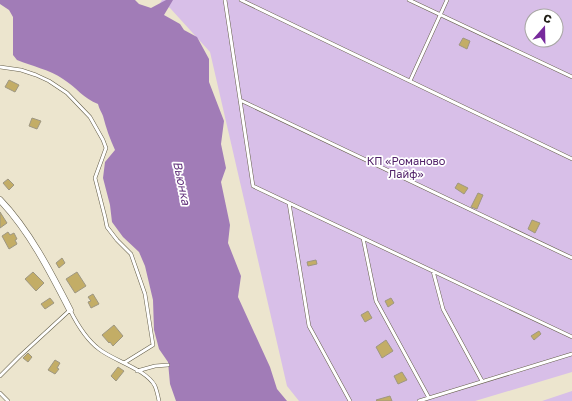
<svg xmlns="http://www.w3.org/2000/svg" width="572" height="401" font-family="'Golos Text',sans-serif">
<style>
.green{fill:#d8bfe8;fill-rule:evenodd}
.water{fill:#a17cb7}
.building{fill:#c3ad66;stroke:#9e9782}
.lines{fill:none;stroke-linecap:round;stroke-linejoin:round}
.service-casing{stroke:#645e4a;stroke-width:4}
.minor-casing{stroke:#645e4a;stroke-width:7}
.service{stroke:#fff;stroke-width:3}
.minor{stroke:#fff;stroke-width:6}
.labels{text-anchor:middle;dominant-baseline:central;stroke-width:3.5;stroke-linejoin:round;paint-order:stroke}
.park-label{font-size:11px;fill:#512169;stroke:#fff}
.water-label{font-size:12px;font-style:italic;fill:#62327b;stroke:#fff}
</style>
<rect width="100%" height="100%" fill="#ece5ce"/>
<path class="green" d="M162,0H572V372L475,401H299L287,386L210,52L170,8L160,3ZM532,16H556V40H532Z
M572,391V401H542Z"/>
<path class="water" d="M0,0H135L139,4L151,8L166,0H173L164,15L180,24L184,30L197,37L209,59V82L224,121L221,144L226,168L221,182L230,225L228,243L241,276L238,297L270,367L277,389L287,401H176L170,384L168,362L159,349L154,330L153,300L145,266L139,252L123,237L112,222L110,205L103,178L105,162L115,150C110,139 106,128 103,116C102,113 99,109 98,104C84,99 76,87 63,79C50,70 32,66 17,60L13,55V17L9,10L0,4Z"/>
<path class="building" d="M463,38L470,41L467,49L459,45Z
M9,80L19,85L15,92L5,87Z
M32,118L41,121L37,129L29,126Z
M8,179L14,185L9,190L3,183Z
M458,183L468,188L464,194L455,188Z
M478,193L483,195L477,209L471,207Z
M0,212L7,223L0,228Z
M532,220L540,223L535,233L528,229Z
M8,232L10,235L14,233L17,239L15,240L17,244L9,249L2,236Z
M62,258L65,263L59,268L56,263Z
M316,260L317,264L308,266L307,262Z
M33,272L44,283L36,291L25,279Z
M77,272L86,286L75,293L66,279Z
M93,294L99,304L91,308L88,302L91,301L88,297Z
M50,298L54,303L45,309L41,304Z
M391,298L394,303L388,307L385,301Z
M368,311L372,318L365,322L361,315Z
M114,325L123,336L113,346L110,342L109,343L102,335Z
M539,331L541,334L534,340L531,336Z
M386,340L393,351L382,358L376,347Z
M28,353L32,357L28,362L23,358Z
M55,360L60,363L57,368L59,369L55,374L48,370Z
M118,367L124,371L116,381L111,376Z
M402,372L407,380L398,384L394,376Z
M390,396L392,401H377L376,400Z"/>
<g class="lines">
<g class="service-casing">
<path id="service" d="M225,0L253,186L572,337
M241,0L572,159
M409,0L572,77
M0,67L21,70L36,75L49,81L67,93L90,117L103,140L106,148L95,178L105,217L107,227L117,240L131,254L145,294L153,345L124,363
M410,81L447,0
M240,100L572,258
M289,203L309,326L350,401
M363,238L376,301L429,398
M433,271L443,309L482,381
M137,371L155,366L168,365
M0,376L20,356L70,310C77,324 87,340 99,349C114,361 146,369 155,386C157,391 158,396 159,401
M0,393L8,401
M419,401L572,354"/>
</g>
<g class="minor-casing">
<path id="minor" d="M0,200C29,230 51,273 70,310"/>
</g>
<use href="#service" class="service"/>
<use href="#minor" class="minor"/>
</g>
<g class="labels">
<g class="park-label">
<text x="406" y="160">КП «Романово<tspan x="406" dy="13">Лайф»</tspan></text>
</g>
<g class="water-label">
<text transform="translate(182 183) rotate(78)">Вьюнка</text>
</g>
</g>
<g transform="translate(544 28) rotate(20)"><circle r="19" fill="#ffffff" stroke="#a7a6a3"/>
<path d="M0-3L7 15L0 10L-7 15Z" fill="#772a9c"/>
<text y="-6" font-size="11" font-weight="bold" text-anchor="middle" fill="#232118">С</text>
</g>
</svg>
